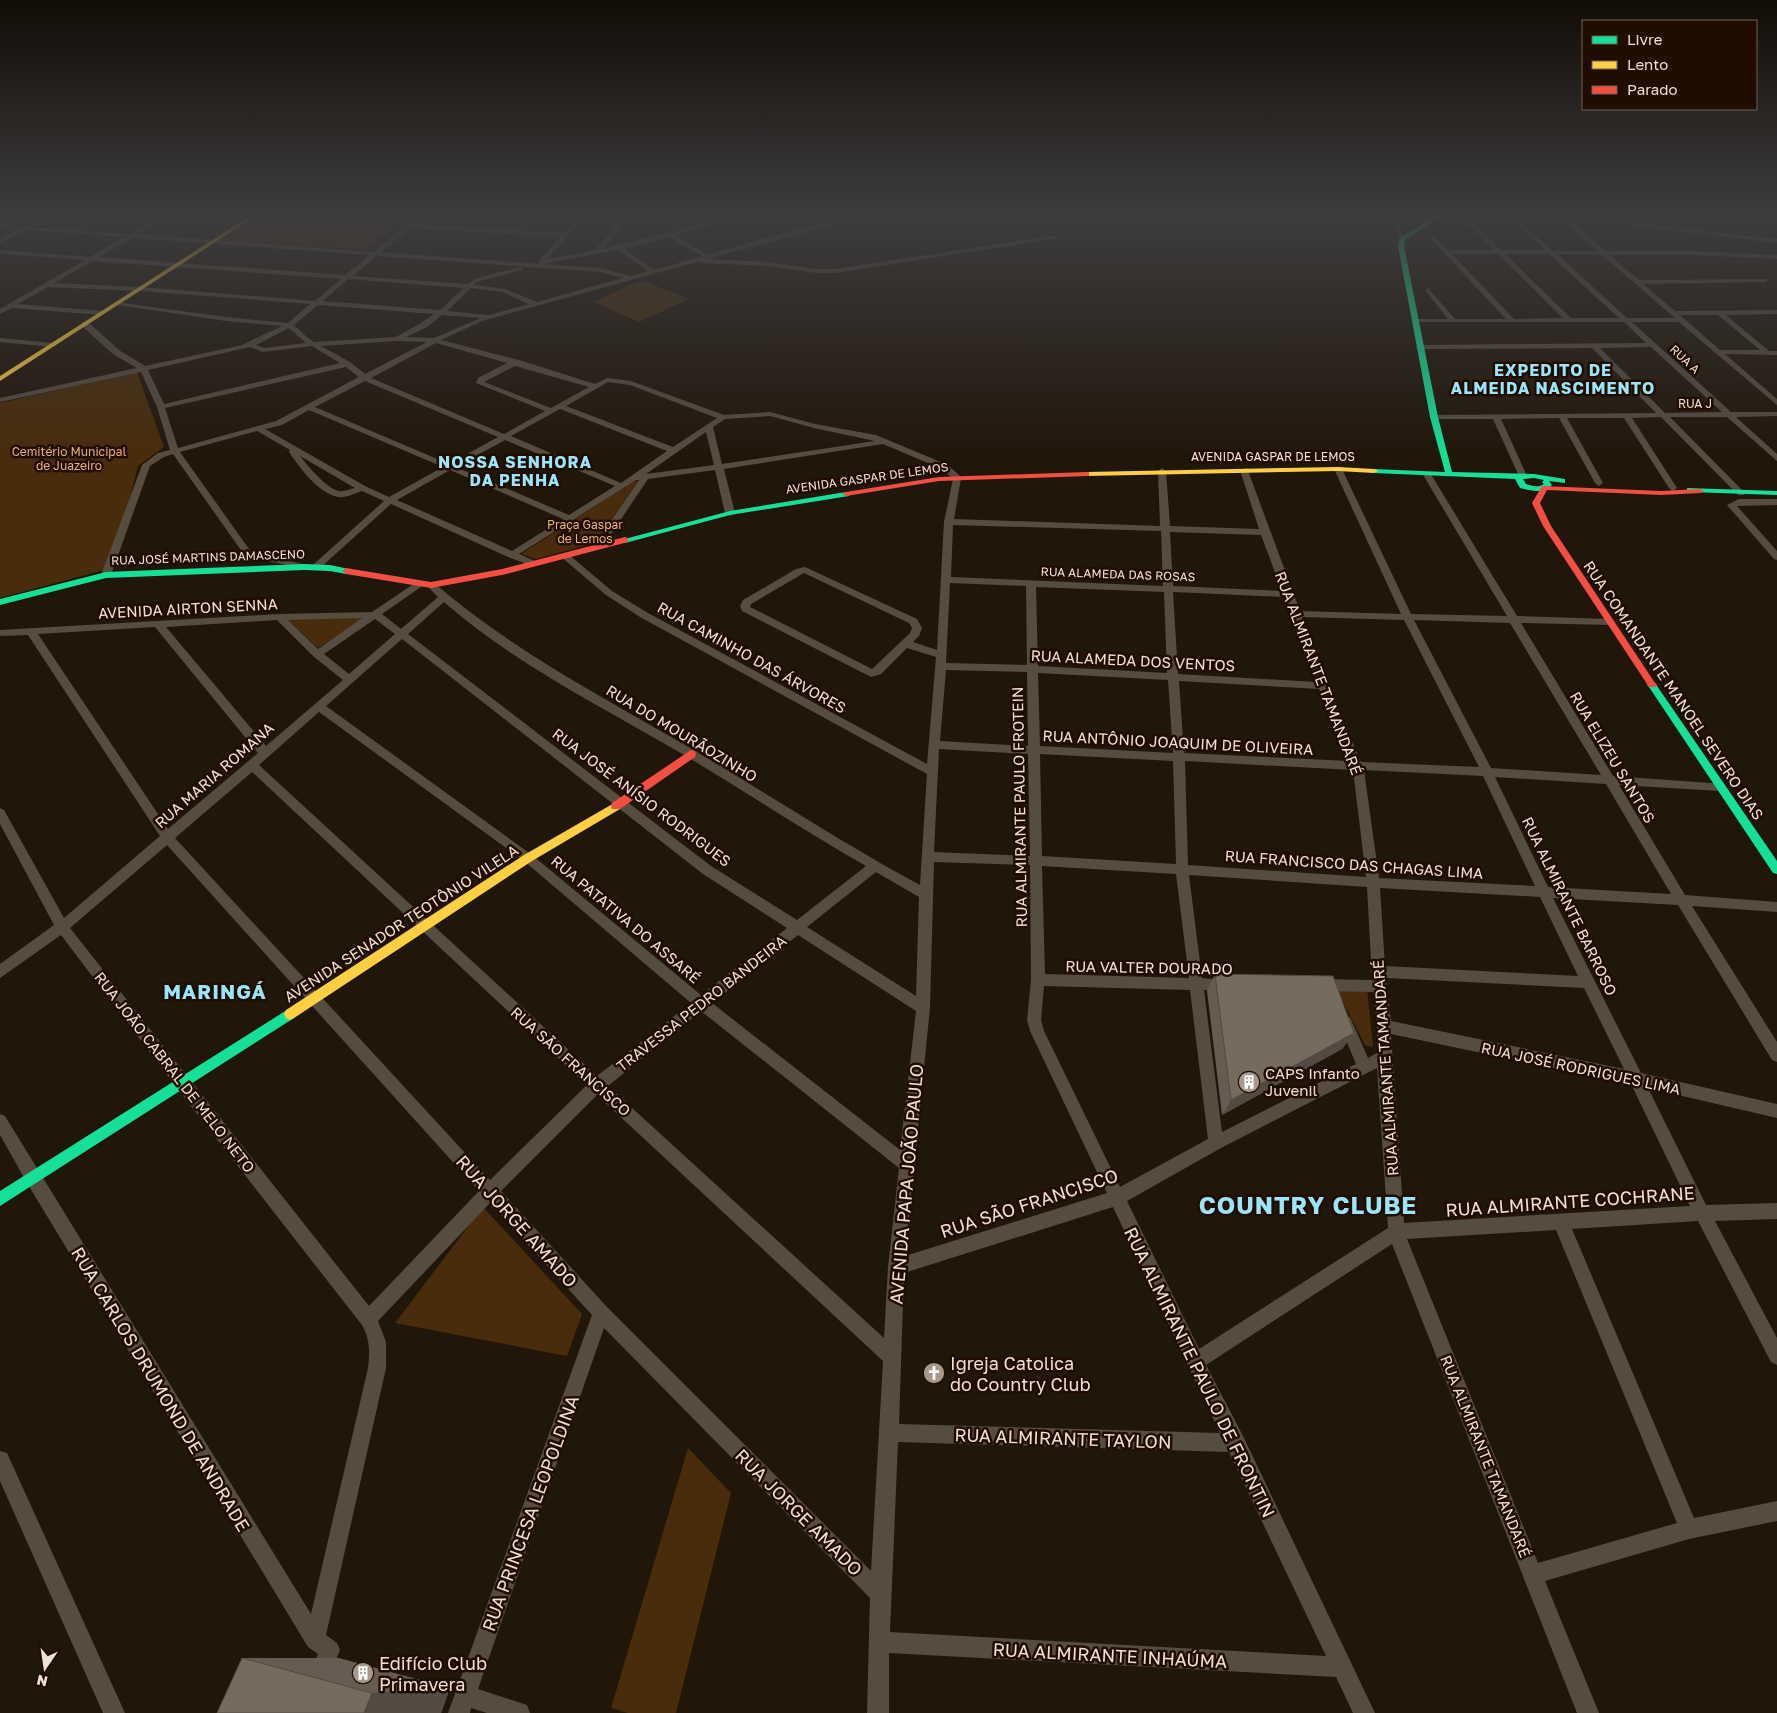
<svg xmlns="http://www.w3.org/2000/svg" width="1777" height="1713" font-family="'Golos Text',sans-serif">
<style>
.green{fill:#482c0b}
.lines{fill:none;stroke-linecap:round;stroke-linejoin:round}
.street{fill:#564c40;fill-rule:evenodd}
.fast{fill:#16e098;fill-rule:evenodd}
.slow{fill:#ffcf43;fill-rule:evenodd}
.jam{fill:#f24e42;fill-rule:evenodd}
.wall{fill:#665c51}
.shaded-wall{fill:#534b42}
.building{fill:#776b5e;stroke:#534b42}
.labels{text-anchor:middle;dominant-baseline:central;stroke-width:5;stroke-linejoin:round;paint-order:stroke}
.far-street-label{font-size:12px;fill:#eee0d2;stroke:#200d00}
.far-park-label{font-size:12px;fill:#ebb377;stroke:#200d00}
.street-label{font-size:15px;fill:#eee0d2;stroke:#200d00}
.poi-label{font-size:15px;fill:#eee0d2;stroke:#200d00;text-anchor:start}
.far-district-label{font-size:16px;font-weight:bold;letter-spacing:1px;fill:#9ae5fb;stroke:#200d00}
.near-street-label{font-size:18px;fill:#eee0d2;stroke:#200d00}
.near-poi-label{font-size:18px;fill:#eee0d2;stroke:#200d00;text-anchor:start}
.district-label{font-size:20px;font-weight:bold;letter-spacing:1px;fill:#9ae5fb;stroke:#200d00}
.near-district-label{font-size:24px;font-weight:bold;letter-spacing:1px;fill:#9ae5fb;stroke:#200d00}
</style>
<rect width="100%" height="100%" fill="#21160a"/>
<path class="green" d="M256,216H406L364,250L221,240Z
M1193,216H1273L1277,220H1197Z
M642,280L689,299L639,322L593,302Z
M137,372L164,447L138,466L112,568L0,598V403Z
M634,481H638L595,543L536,559L521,554Z
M285,617H367L318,648Z
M1336,988H1367L1373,1047L1365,1045Z
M483,1207L582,1314L567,1356L395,1323Z
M688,1448L731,1493L676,1713H628L611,1708Z"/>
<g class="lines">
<path class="street" d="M43,216H50L32,227L130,234L160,216L246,218L248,221L166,218L138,234L374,252L417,216H423L414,224L563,233L578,216H584L548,259L595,250L624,216H630L603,249L735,216H744L675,235L708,255C767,238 828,216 889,216L831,226L706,259L767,262L816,269H835L1057,235L1059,238L835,273H816L767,266L703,263L700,261L482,321L441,340L519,360L595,384L607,378L631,381L724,415L770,412L815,424L876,435L948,465L960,476L961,478L954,519L1160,526L1158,471L1162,468L1166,471L1170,526L1259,529L1240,470L1247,468L1300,611L1401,614L1334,469L1341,467L1411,614L1507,616L1422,473L1429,471L1517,616L1610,619L1615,622L1610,625L1521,623L1613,776L1724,784L1726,787L1720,791L1619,785L1685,895L1777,902V912L1692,906L1777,1042V1062L1772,1060L1678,905L1553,898L1641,1073L1777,1104V1118L1648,1088L1706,1205L1777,1203V1219L1715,1221L1777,1338V1365L1771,1362L1698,1221L1572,1229L1694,1518L1777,1501V1521L1689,1539L1545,1581L1599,1713H1577L1392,1244L1206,1365L1243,1436L1375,1713H1353L1336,1677L889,1653V1713H867L870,1598L604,1328L478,1689L527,1705L530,1713H487L471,1708L470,1713H448L592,1315L490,1203L378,1321L386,1342V1368L326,1635L337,1643L340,1650L328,1679L321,1682L314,1679L311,1672L318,1654L308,1647L27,1183L0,1135V1114L5,1116L311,1614L368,1368C370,1353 370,1339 362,1325L176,1087L61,935L0,978V964L54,925L0,824V808L4,810L64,918L160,836L28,635L0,636V630L279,614L372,612L415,583H421V587L382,614L401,629L438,597L426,585L431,582L434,583C513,651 603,697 692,749C768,794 842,843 920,885L927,774L640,617L606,595L560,556L562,554H568L612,591L648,613L927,764L936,657L907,648L881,674L871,677L742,611L740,606L743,600L796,569L805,567L917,619L922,628L919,636L913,642L937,650L944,522L953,479L942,469L883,444L724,469L735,513L730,516L725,513L715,470L648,479L601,549H595L593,547L639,480H636L519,554L535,561L537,563L532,566L508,557L391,504L320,568L317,569L312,566L314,564L384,501L362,491C354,494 346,498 338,497C318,493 300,468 289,452L290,450L257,431L180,452L249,549L254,553L307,565V569L251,558L243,553L173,454L164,457L150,466L111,575L109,577H103L101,575L142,465L158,453L170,450L157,407L141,372L0,402V398L137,368L113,354L82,326V322H88L119,350L145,366L242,345L282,326L226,321L117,305L114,303L115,302L226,317L288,323L310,304L140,291L48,287L18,304L102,311L105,313L102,315L12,308L0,314V309L85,260L0,254V250L90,257L124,237L26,230L0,243V239L18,229L0,228V224L24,226ZM410,228L560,237L539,261L540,264L381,252ZM669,237L702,256L654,270L624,249ZM132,238L370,255L345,275L99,257ZM618,250L648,271L631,276L600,268L542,264ZM377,256L600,272L623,278L537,302L505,289L475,285L476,282L522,270V268L520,267L474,279L473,281L468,284L353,276ZM93,261L341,279L315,301L140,287L54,283ZM348,279L464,288L440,310L323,301ZM471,288L502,292L529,304L489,315L447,311ZM318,305L434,314L421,323L396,337L314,342L306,336L294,325ZM442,315L481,318L434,338L406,337L427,327ZM289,328L306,343L264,348L256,345ZM396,341L427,342L365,374L350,362L321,346ZM436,343L507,363L478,378L476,383L545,411L504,434L371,378ZM312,346L340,363L164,404L148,370L250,347L263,352ZM515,366L589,387L551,408L484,382ZM346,367L359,377L276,421L178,448L165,408ZM365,381L498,437L449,464L315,407ZM608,382L630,385L717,418L673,447L566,406ZM560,409L667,451L621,483L511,436ZM309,410L443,467L389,497L365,486L265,429L282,425ZM770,416L814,428L875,441L722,464L713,427L725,419ZM706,432L714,465L646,474ZM505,440L615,486L569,515L456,467ZM300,456L355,488C350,489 344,492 339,491C327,489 308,466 300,456ZM450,470L563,519L512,551L397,500ZM953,525L1161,531L1163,586L951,577ZM1170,532L1261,535L1282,591L1173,586ZM804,573L909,623L912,628L910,633L872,669L750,607L751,604ZM950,583L1026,586L1027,665L946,663ZM1036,587L1164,592L1167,673L1038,666ZM1173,592L1284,597L1316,682L1178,674ZM444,602C516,665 603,707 684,755C745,791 804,831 866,866L797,920L711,866L408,634ZM1302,617L1404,620L1479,767L1361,762L1328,686ZM362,618L318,649L288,620ZM375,619L395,634L349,674L324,654ZM277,620L313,656L343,680L266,746L166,627ZM1414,620L1510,623L1601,775L1491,768ZM155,627L258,753L168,829L38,634ZM402,639L703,874L787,928L701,995L532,855L326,706ZM946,670L1027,672L1028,746L940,741ZM1038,673L1168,680L1173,753L1040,746ZM1179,681L1319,689L1350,761L1184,753ZM319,712L524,861L691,1003L597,1076L259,765ZM939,749L1028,754L1030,856L934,852ZM1040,754L1173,761L1176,864L1042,856ZM1185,761L1353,770L1366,877L1188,865ZM1364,770L1483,776L1535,886L1379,878ZM252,772L587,1085L490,1180L175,838ZM1495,777L1606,784L1671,894L1548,887ZM167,845L479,1191L369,1306L70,928ZM934,862L1030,865L1031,980L1027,1020L1030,1031L1107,1193L905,1256L930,1008ZM1042,866L1176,874L1189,978L1045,974ZM876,872L919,897L916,996L807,927ZM1189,875L1367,887L1372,980L1320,979L1315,981L1313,985L1315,989L1320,991L1373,992L1377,1026V1053L1368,1058L1350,1017L1345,1015L1340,1017L1338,1021L1356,1064L1222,1132L1204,990L1227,991L1232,989L1234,985L1232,981L1202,978ZM1380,888L1540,897L1578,976L1385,966ZM798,935L916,1011L900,1150L712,1003ZM1386,978L1584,988L1624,1069L1391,1021ZM1044,986L1190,990L1208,1139L1120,1187L1044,1031L1041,1020ZM701,1011L899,1168L888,1267L884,1338L608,1086ZM1391,1034L1631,1084L1690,1206L1404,1223ZM1377,1068L1388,1228L1199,1349L1127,1201L1221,1148ZM597,1095L883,1361L871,1571L607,1307L501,1191ZM1113,1207L1220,1433L899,1424L904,1273ZM1556,1230L1677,1523L1538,1563L1407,1239ZM898,1442L1229,1452L1326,1656L890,1632Z
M645,216L713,217L716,219L713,221L648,218Z
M1391,216H1397L1404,240L1399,239Z
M1459,216H1465L1501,250H1545L1508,216H1514L1553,251H1597L1558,216H1576L1777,239V243L1567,218L1605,251H1694L1777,255V259L1694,255H1609L1639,280L1767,279V281L1765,282L1643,284L1675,311L1777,310V314L1726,315L1769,351H1777V355L1725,354L1777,399V405L1679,322H1632L1731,412H1777V416L1736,417L1777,454V461L1727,417H1670L1745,493L1744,495H1738L1661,417L1632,418L1677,488L1673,491L1669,488L1624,418H1567L1603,483L1599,486L1595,483L1559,418L1501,419L1527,476L1523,479L1519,476L1493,419H1431V415H1434L1656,413L1592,348L1417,349L1416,347L1420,345L1646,343L1624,322H1413V320L1415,319H1448L1425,290L1428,288L1455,319H1506L1430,238L1435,237L1448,250H1494ZM1452,254H1498L1563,318L1514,319ZM1505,254H1549L1619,318H1571ZM1557,254L1602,255L1675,318H1627ZM1680,315H1718L1760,350H1720ZM1651,347L1722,412L1665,413L1600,348Z
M1745,216L1777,218V222L1748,218Z
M0,338L53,343L57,345L53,347L0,342Z
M1739,499H1777V505L1737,506L1777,551V560L1774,559L1727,505Z
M0,1451L7,1453L125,1713H103L0,1481Z"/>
<path class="fast" d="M1435,216H1441L1405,240L1404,246L1438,417L1452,472L1534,474L1565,479V483L1549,481L1552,485C1543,494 1531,491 1520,488L1515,479L1374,473L1370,471L1374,469L1445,472L1430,417L1398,246L1400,238ZM1534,478L1544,480L1542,482L1544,484C1538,488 1532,486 1526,484L1523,479Z
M1687,488L1777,491V495L1690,492H1687Z
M846,492H849V496L730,515L625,543L621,540L730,511Z
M304,564L330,565L349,569L350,571L346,574L330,571L304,570L106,578L0,605V599L106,572Z
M1652,682L1655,683L1777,861V874L1773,873L1649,687L1647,685L1649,683Z
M290,1008L294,1010L296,1014L294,1018L0,1206V1191Z"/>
<path class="slow" d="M250,216H256L0,381V376Z
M1338,467L1374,469L1378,471L1374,473L1338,471L1086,476L1082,474L1086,472Z
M616,802L621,806L620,809L532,861L294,1018L290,1020L286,1018L284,1014L286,1010L524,855Z"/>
<path class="jam" d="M1086,472H1089V476L939,481L846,496L842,494L846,492L939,477Z
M1542,486L1661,491L1700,489L1704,491L1700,493L1661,495L1547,490L1540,503L1551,526L1655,683L1657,685L1655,687H1649L1543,526L1532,503Z
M625,537L628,538V542L502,575L431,588L346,574L342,571L346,568L431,582L502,569Z
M691,750L695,751L696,754L695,757L620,809H612L611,806L612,803Z"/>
</g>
<path class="wall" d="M1215,974L1354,1033L1342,1049L1222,1115L1207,991Z
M242,1658H339L450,1688L441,1713Z"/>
<path class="shaded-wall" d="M1354,1033L1342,1049L1222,1115L1231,1100Z
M450,1688L441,1713H364L372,1693Z"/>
<path class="building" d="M1215,974L1333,976L1354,1033L1231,1100Z
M242,1658L372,1693L364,1713H217Z"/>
<linearGradient id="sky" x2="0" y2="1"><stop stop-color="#120c06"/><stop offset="0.47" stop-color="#3d3c3e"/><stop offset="1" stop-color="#3d3c3e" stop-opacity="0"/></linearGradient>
<rect width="1777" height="456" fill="url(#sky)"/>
<defs>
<g id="building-disc" transform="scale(1.125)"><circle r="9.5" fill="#a6998c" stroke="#200d00"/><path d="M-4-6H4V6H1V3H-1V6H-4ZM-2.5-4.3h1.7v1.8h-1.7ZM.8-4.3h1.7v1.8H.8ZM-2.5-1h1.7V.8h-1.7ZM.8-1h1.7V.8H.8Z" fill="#fff"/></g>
<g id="church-disc" transform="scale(1.125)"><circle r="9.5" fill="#a6998c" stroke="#200d00"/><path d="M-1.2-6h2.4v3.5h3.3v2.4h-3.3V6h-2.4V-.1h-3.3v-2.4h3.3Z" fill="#fff"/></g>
</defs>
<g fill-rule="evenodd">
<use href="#building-disc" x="1249" y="1082"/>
<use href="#church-disc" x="934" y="1373"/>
<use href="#building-disc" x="363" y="1673"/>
</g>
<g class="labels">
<g class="far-street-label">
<text transform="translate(1685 359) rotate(43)">RUA A</text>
<text x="1695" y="403">RUA J</text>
<text x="1273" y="456">AVENIDA GASPAR DE LEMOS</text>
<text transform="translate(867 478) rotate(-8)">AVENIDA GASPAR DE LEMOS</text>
<text transform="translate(208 557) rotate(-2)">RUA JOSÉ MARTINS DAMASCENO</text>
<text transform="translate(1118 574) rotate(2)">RUA ALAMEDA DAS ROSAS</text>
</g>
<g class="far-park-label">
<text x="69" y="451">Cemitério Municipal<tspan x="69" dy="14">de Juazeiro</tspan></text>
<text x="585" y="524">Praça Gaspar<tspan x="585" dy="14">de Lemos</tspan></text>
</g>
<g class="street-label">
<text transform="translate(188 608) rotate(-3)">AVENIDA AIRTON SENNA</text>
<text transform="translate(752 657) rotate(29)">RUA CAMINHO DAS ÁRVORES</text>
<text transform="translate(1133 660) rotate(3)">RUA ALAMEDA DOS VENTOS</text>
<text transform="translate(1319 673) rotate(69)">RUA ALMIRANTE TAMANDARÉ</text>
<text transform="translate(1674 690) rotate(56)">RUA COMANDANTE MANOEL SEVERO DIAS</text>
<text transform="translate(682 733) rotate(31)">RUA DO MOURÃOZINHO</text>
<text transform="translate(1178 742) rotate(3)">RUA ANTÔNIO JOAQUIM DE OLIVEIRA</text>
<text transform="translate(1613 757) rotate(59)">RUA ELIZEU SANTOS</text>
<text transform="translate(214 775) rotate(-41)">RUA MARIA ROMANA</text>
<text transform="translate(642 797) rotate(37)">RUA JOSÉ ANÍSIO RODRIGUES</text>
<text transform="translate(1019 807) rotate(-91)">RUA ALMIRANTE PAULO FROTEIN</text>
<text transform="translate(1354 864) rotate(4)">RUA FRANCISCO DAS CHAGAS LIMA</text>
<text transform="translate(1570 906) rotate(64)">RUA ALMIRANTE BARROSO</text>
<text transform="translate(626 919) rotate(40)">RUA PATATIVA DO ASSARÉ</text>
<text transform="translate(401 923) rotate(-33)">AVENIDA SENADOR TEOTÔNIO VILELA</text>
<text transform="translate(1149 967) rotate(1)">RUA VALTER DOURADO</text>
<text transform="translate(701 1003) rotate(-38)">TRAVESSA PEDRO BANDEIRA</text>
<text transform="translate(571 1061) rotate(42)">RUA SÃO FRANCISCO</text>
<text transform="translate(1385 1068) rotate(-94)">RUA ALMIRANTE TAMANDARÉ</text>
<text transform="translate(1581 1068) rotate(12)">RUA JOSÉ RODRIGUES LIMA</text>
<text transform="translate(175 1072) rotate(52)">RUA JOÃO CABRAL DE MELO NETO</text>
<text transform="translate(1486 1456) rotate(68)">RUA ALMIRANTE TAMANDARÉ</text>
</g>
<g class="poi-label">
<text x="1265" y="1073">CAPS Infanto<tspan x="1265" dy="17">Juvenil</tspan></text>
</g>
<g class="far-district-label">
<text x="1553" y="370">EXPEDITO DE<tspan x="1553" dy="18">ALMEIDA NASCIMENTO</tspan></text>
<text x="515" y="462">NOSSA SENHORA<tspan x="515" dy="18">DA PENHA</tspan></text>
</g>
<g class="near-street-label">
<text transform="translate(906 1184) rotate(-85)">AVENIDA PAPA JOÃO PAULO</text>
<text transform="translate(1570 1201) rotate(-4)">RUA ALMIRANTE COCHRANE</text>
<text transform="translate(1029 1203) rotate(-18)">RUA SÃO FRANCISCO</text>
<text transform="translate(517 1221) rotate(48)">RUA JORGE AMADO</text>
<text transform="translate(1200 1372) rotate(64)">RUA ALMIRANTE PAULO DE FRONTIN</text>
<text transform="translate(161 1389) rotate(59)">RUA CARLOS DRUMOND DE ANDRADE</text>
<text transform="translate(1063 1438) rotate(2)">RUA ALMIRANTE TAYLON</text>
<text transform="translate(799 1512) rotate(45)">RUA JORGE AMADO</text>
<text transform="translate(530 1513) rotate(-70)">RUA PRINCESA LEOPOLDINA</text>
<text transform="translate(1110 1655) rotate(3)">RUA ALMIRANTE INHAÚMA</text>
</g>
<g class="near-poi-label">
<text x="950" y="1363">Igreja Catolica<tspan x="950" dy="21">do Country Club</tspan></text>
<text x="379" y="1663">Edifício Club<tspan x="379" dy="21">Primavera</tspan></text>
</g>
<g class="district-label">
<text x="215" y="991">MARINGÁ</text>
</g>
<g class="near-district-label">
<text x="1308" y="1204">COUNTRY CLUBE</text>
</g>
</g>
<rect x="1582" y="20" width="175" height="90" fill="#200d00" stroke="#726154"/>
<rect x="1592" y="36" width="25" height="8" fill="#16e098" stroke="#726154"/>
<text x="1627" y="45" font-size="15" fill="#eee0d2">Livre</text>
<rect x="1592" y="61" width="25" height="8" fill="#ffcf43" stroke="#726154"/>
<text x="1627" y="70" font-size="15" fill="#eee0d2">Lento</text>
<rect x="1592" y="86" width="25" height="8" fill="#f24e42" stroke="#726154"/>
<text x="1627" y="95" font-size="15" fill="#eee0d2">Parado</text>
<g transform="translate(45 1668) rotate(193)" stroke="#200d00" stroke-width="4" paint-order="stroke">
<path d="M0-4L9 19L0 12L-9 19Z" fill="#eee0d2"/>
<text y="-8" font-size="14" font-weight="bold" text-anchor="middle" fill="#eee0d2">N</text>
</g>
</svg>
